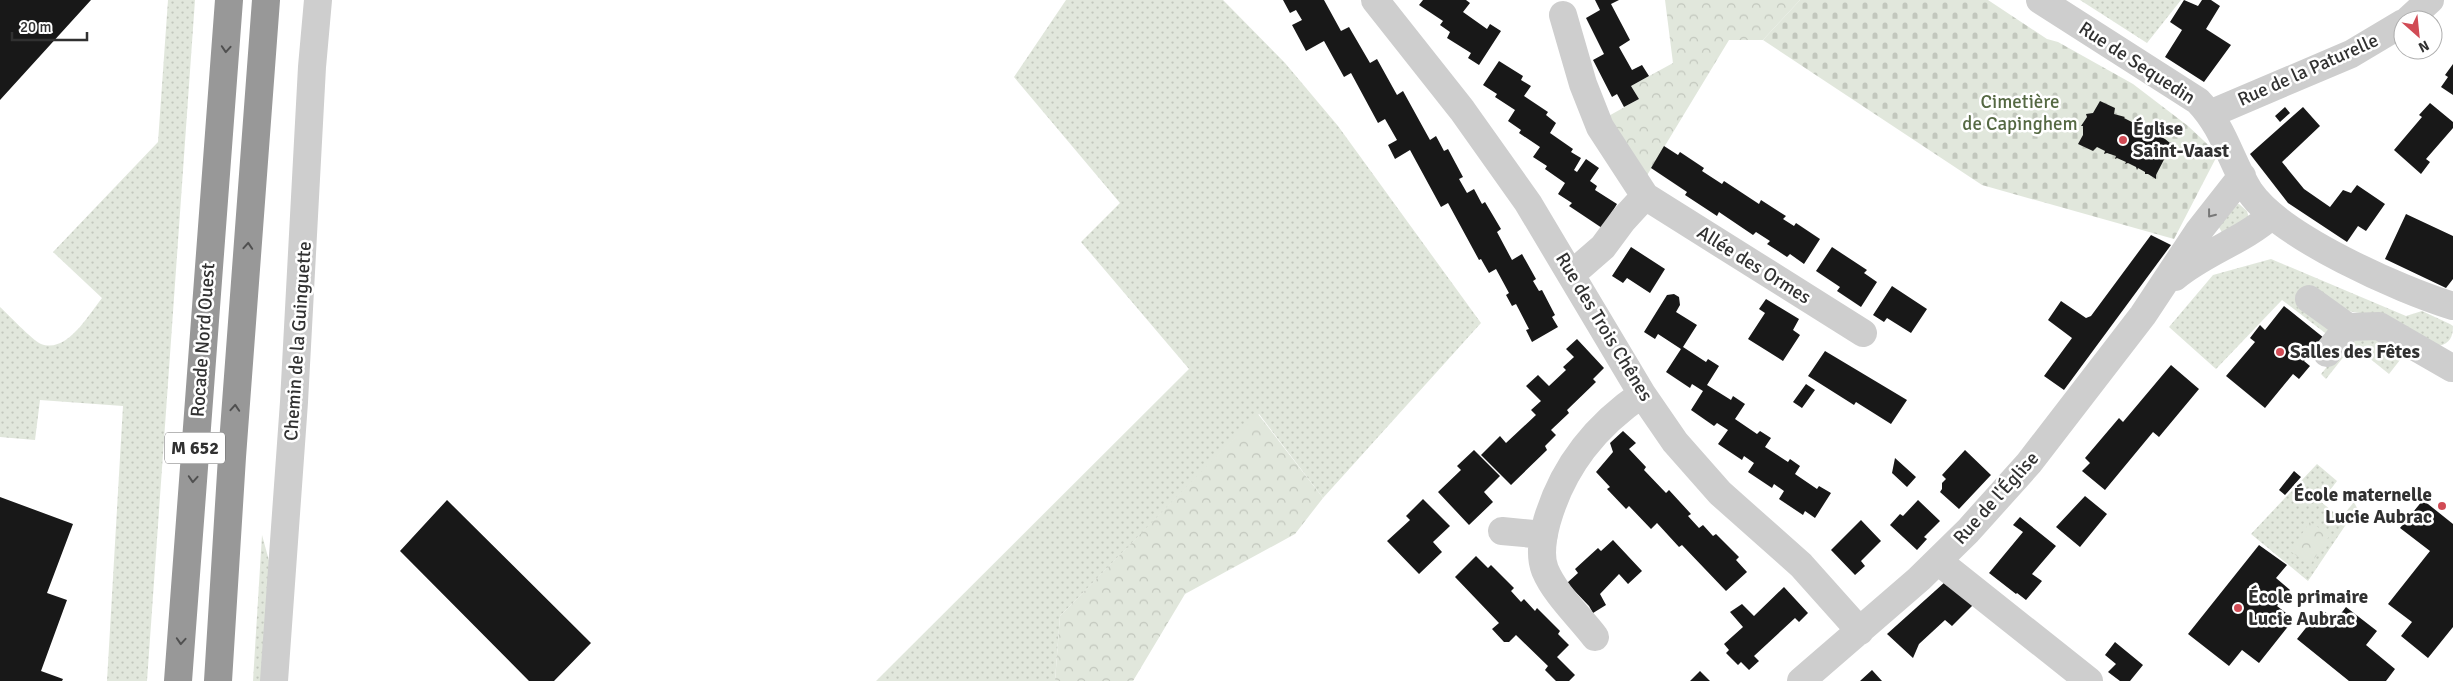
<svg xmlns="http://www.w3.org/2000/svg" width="2453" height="681" font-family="Signika,sans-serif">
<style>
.grass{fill:url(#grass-dots)}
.forest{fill:url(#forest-crowns)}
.cemetery{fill:url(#cemetery-stones)}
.building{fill:#181818}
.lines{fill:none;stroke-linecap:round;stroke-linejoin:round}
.minor{stroke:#cecece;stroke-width:28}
.highway{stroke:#989898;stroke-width:28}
.oneway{stroke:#505050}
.oneway2{stroke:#787878}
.poi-dot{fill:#d14b55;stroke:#fff;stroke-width:2}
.labels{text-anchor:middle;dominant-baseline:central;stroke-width:5;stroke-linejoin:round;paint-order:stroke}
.shield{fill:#fff;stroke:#6f6f6f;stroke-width:1}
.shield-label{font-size:18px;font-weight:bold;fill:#313131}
.street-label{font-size:19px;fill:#313131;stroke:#fff}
.park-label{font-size:19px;fill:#556943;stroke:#fff}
.poi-label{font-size:19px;font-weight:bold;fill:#313131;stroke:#fff;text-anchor:start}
</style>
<defs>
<pattern id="grass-dots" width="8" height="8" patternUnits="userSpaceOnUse" patternTransform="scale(1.25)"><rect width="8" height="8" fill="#e1e7dc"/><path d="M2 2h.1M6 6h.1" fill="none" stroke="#c2c7bd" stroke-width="1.8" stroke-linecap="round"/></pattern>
<pattern id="forest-crowns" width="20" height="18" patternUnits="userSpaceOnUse" patternTransform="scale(1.25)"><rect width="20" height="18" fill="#e1e7dc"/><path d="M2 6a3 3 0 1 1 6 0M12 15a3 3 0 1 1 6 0" fill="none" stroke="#c2c7bd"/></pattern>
<pattern id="cemetery-stones" width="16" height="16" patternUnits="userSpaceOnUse" patternTransform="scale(1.25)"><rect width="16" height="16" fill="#e1e7dc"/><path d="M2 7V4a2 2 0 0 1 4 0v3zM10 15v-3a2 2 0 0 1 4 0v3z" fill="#c2c7bd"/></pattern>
</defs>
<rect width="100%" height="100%" fill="#fff"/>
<path class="grass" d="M168,0H195L147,681H107L123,406L40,400L35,440L0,437V307C8,314 32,340 41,344C67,354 89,314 102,298L53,252L158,142Z
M1066,0H1223L1285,63L1338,126L1481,323L1323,498L1259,414L1060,616L1055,681H876L1189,369L1081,242L1120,203L1014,77Z
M2080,0H2181L2147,43Z
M2239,204L2247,211L2250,222L2225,238L2215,220L2229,205Z
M2271,259L2406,316L2422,311L2450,324L2453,326C2453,337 2450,343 2439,346L2386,317L2347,311L2331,331L2333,339L2282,300L2216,369L2169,327L2213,275Z
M2363,331L2407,351L2389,374L2353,345L2326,379L2321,374L2354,334Z
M2317,464L2337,481L2321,502L2341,518L2354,502L2357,508L2308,581L2251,534Z
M262,535L271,568L267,681H253Z"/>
<path class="forest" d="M1665,0H1800L1763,40H1729L1646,177L1605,118L1639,99L1631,86L1673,63Z
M1258,414L1323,498L1295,534L1185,594L1133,681H1055L1060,616Z
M2310,522L2330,535L2310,565L2290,551Z"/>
<path class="cemetery" d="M1800,0H1988L2047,39L2058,42L2133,84L2188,126L2218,154L2174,239L1982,185L1763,40Z"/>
<path class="building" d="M0,0H91L0,100Z
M1283,0H1324L1341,31L1349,27L1370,63L1377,59L1397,95L1403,91L1430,140L1436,136L1444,151L1448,149L1463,177L1459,179L1467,193L1474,189L1482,204L1485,202L1501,229L1497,232L1512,260L1522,254L1536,279L1533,281L1539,291L1542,290L1555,315L1552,317L1558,327L1532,342L1526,330L1529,329L1516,304L1512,306L1506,295L1509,293L1496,269L1489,273L1481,259L1479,260L1448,203L1441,207L1410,150L1395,159L1388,145L1397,140L1385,119L1378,123L1351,73L1344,77L1324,41L1306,51L1292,25L1302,20L1296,10L1290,13Z
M1423,0H1466L1470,3L1463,12L1487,29L1490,24L1501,31L1479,65L1468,58L1471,53L1447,38L1450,32L1440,25L1443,21L1419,5Z
M1595,0H1619L1611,4L1630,40L1619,47L1632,70L1642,65L1649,76L1631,86L1639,99L1624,107L1617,94L1612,97L1593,60L1604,54L1586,18L1600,10Z
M2184,0L2198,6L2202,0H2211L2220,6L2206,29L2231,45L2204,82L2165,57L2182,30L2170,22Z
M1499,61L1523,76L1521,80L1531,86L1524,96L1548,112L1546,115L1556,123L1550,133L1573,149L1571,152L1581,158L1574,170L1577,172L1586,159L1599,168L1590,181L1597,186L1595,190L1617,204L1602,228L1569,206L1572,203L1558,194L1565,183L1545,169L1547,166L1533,157L1540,147L1519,133L1521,130L1508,121L1515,110L1495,97L1497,94L1483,85Z
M2453,64V95L2441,87L2448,77L2445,75Z
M2100,101L2115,108L2114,114L2125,117L2124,118L2165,139L2170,143L2171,142L2174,145L2171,146L2156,175V179L2148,174H2145V172L2138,168L2137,170L2136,167L2128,163L2125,164L2126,162L2117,158L2115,159L2116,156L2107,153L2104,154L2105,151L2097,147L2093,151L2078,144L2083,135V126H2081L2087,117L2086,114L2093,113Z
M2430,103L2453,122V128L2426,159L2430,162L2421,174L2394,150L2422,117L2419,115Z
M2285,107L2290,113L2280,122L2275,116Z
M2303,107L2320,126L2282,162L2304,189L2330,207L2343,190L2351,193L2357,185L2385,204L2366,231L2358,226L2347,242L2288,203L2250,154Z
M1664,146L1678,155L1680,152L1704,168L1702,171L1722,184L1724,181L1759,204L1761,200L1786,216L1783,219L1794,226L1796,223L1820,239L1804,264L1790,254L1787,257L1778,251L1767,244L1770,241L1756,232L1753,235L1719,212L1717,216L1685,195L1687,192L1651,168Z
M2406,214L2453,236V279L2446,288L2385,259Z
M2151,235L2171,245L2064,390L2044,376L2072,338L2048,320L2061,301L2086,318L2091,316Z
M1631,247L1665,269L1650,293L1627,278L1623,283L1612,276Z
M1832,247L1867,270L1864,273L1877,282L1861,307L1837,291L1840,287L1816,271Z
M1892,286L1927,309L1911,333L1887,318L1884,322L1873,315Z
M1674,294L1679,297L1680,305L1676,312L1697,325L1683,347L1706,362L1708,359L1719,366L1707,385L1731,400L1733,396L1745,404L1735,419L1757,434L1760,431L1771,438L1765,447L1788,462L1790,459L1800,466L1795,474L1817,489L1819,486L1831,493L1815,518L1805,511L1803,515L1779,499L1784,491L1774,484L1772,488L1748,472L1754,463L1744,456L1742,460L1718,444L1728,430L1717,423L1714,426L1691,410L1703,391L1692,384L1690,388L1666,372L1681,349L1658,334L1655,339L1644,332L1667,295Z
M1766,299L1799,319L1793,330L1800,335L1783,361L1748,339L1765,313L1759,309Z
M2284,306L2324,338L2304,361L2310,366L2299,379L2293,374L2265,408L2226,376L2255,342L2250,338L2260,325L2265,330Z
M1577,339L1604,368L1593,379L1596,382L1567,410L1569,413L1551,430L1556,435L1545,446L1547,450L1511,485L1481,455L1500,436L1506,443L1536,415L1531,410L1541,401L1526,386L1538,375L1549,386L1566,370L1563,367L1574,357L1566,349Z
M1825,351L1907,400L1891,424L1856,402L1854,405L1808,376Z
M2171,365L2199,389L2159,437L2153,432L2105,490L2082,471L2090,463L2085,458L2119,418L2123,422Z
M1806,384L1815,390L1802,408L1793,402Z
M1623,431L1636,443L1629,449L1646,467L1644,470L1666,493L1669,490L1691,514L1688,516L1699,528L1703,525L1713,536L1716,534L1739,557L1736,560L1747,572L1726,591L1682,545L1679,547L1657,523L1651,529L1629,506L1626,509L1607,489L1610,487L1596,472L1613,452L1610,443Z
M1474,450L1500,476L1484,492L1493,502L1469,525L1438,492L1461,470L1457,466Z
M1965,450L1991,475L1959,509L1940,492L1942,489V483L1946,479L1942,475Z
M1895,458L1916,477L1907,487L1892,473Z
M2294,471L2301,477L2285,495L2279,490Z
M2085,496L2107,514L2080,547L2056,527Z
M0,497L73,524L47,593L67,600L41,671L63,679L62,681H0Z
M1423,499L1450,526L1433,542L1442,552L1419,574L1387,541L1410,520L1406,516Z
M447,500L591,643L554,681H529L400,551Z
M1918,500L1940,521L1924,537L1927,539L1917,550L1890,525L1900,514L1903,516Z
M2423,500L2453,524V627L2428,658L2401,636L2412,622L2388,604L2430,551L2400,528Z
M2020,517L2056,546L2032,574L2042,581L2026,600L2017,593L2016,594L1989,573L2023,532L2013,525Z
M1861,520L1881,541L1861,561L1865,566L1855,575L1831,550Z
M1613,540L1642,571L1628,584L1619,574L1600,594L1606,605L1593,613L1589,606L1567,583L1578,573L1575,569L1587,558L1598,548L1601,551Z
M2259,545L2287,565L2276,578L2290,590L2277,606L2294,619L2259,663L2242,650L2229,666L2188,634Z
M1476,556L1488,568L1491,565L1514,588L1511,591L1521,602L1524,599L1535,611L1537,608L1560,631L1558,634L1569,645L1557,657L1575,675L1569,681H1556L1545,670L1548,666L1516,635L1509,642H1504L1492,629L1499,623L1455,577Z
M1945,582L1973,605L1952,626L1945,620L1919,644L1913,658L1887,634Z
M1784,587L1808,613L1799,622L1795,618L1754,656L1759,661L1749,670L1741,662L1738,665L1726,653L1729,650L1724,644L1743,627L1730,612L1742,604L1754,616Z
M2346,607L2377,631L2366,645L2395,669L2386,681H2349L2297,639L2321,609L2336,620Z
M2115,642L2143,665L2130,681H2120L2108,672L2116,664L2105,655Z
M1872,670L1882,681H1860Z
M1700,671L1710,681H1690Z"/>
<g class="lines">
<path class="minor" d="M1375,0L1462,110L1528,203L1642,394L1675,442L1720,493L1801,565L1860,631
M2040,0L2198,101C2225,129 2230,161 2250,192C2281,237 2400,290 2453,306
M1563,15L1583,84L1600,127L1645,196L1863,333
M2408,20L2430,0
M2210,114L2351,54L2403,23
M1572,274L1603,247L1623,220L1645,196
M2175,277C2205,252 2243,241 2272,215
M2309,299L2348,327L2379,326L2452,368
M2327,353L2348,327
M1502,531L1544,535
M1938,561L2089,681
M1595,637C1579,616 1555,594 1545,570C1539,555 1543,536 1547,521C1563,466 1595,426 1642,394
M274,681L294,402L312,67L318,0
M1801,681L1919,579L1968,531L2029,463L2143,315L2198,232L2242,176"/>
<path class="highway" d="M178,681L229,0
M218,681L232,457L266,0"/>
</g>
<defs><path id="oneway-chevron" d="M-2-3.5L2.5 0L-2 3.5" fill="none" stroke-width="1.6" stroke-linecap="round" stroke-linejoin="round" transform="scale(1.25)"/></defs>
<g class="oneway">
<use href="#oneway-chevron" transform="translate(226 49) rotate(94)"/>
<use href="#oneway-chevron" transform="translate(248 246) rotate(-86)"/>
<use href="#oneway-chevron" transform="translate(235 408) rotate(-86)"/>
<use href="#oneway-chevron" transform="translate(193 479) rotate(94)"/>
<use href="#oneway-chevron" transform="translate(181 641) rotate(94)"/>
</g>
<use class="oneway2" href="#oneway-chevron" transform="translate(2211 214) rotate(128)"/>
<g class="poi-dot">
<circle cx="2123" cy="140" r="5"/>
<circle cx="2280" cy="352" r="5"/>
<circle cx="2442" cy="506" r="5"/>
<circle cx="2238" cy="608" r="5"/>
</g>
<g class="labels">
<rect class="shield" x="165" y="432.5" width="60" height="31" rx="4"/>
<g class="shield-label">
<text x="195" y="448">M 652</text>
</g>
<g class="street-label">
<text transform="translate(2137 63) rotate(33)">Rue de Sequedin</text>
<text transform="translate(2308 70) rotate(-24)">Rue de la Paturelle</text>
<text transform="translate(1754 265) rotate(32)">Allée des Ormes</text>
<text transform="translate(1604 327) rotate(59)">Rue des Trois Chênes</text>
<text transform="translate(203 340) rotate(-86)">Rocade Nord Ouest</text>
<text transform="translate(298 341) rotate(-86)">Chemin de la Guinguette</text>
<text transform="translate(1996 498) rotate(-48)">Rue de l'Église</text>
</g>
<g class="park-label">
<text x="2020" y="102">Cimetière<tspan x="2020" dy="22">de Capinghem</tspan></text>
</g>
<g class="poi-label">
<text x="2133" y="129">Église<tspan x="2133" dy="22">Saint-Vaast</tspan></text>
<text x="2290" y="352">Salles des Fêtes</text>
<text x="2432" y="495" text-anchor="end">École maternelle<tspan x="2432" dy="22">Lucie Aubrac</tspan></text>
<text x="2248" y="597">École primaire<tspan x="2248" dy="22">Lucie Aubrac</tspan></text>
</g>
</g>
<g transform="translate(2418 35) rotate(153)"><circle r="24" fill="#ffffff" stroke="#adadad"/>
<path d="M0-4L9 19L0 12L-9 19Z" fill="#d14b55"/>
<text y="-8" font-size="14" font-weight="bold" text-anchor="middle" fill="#313131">N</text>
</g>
<path d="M12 32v8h75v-8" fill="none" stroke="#313131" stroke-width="2.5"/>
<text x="20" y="32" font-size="15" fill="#313131" stroke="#ffffff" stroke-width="4" paint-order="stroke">20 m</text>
</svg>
